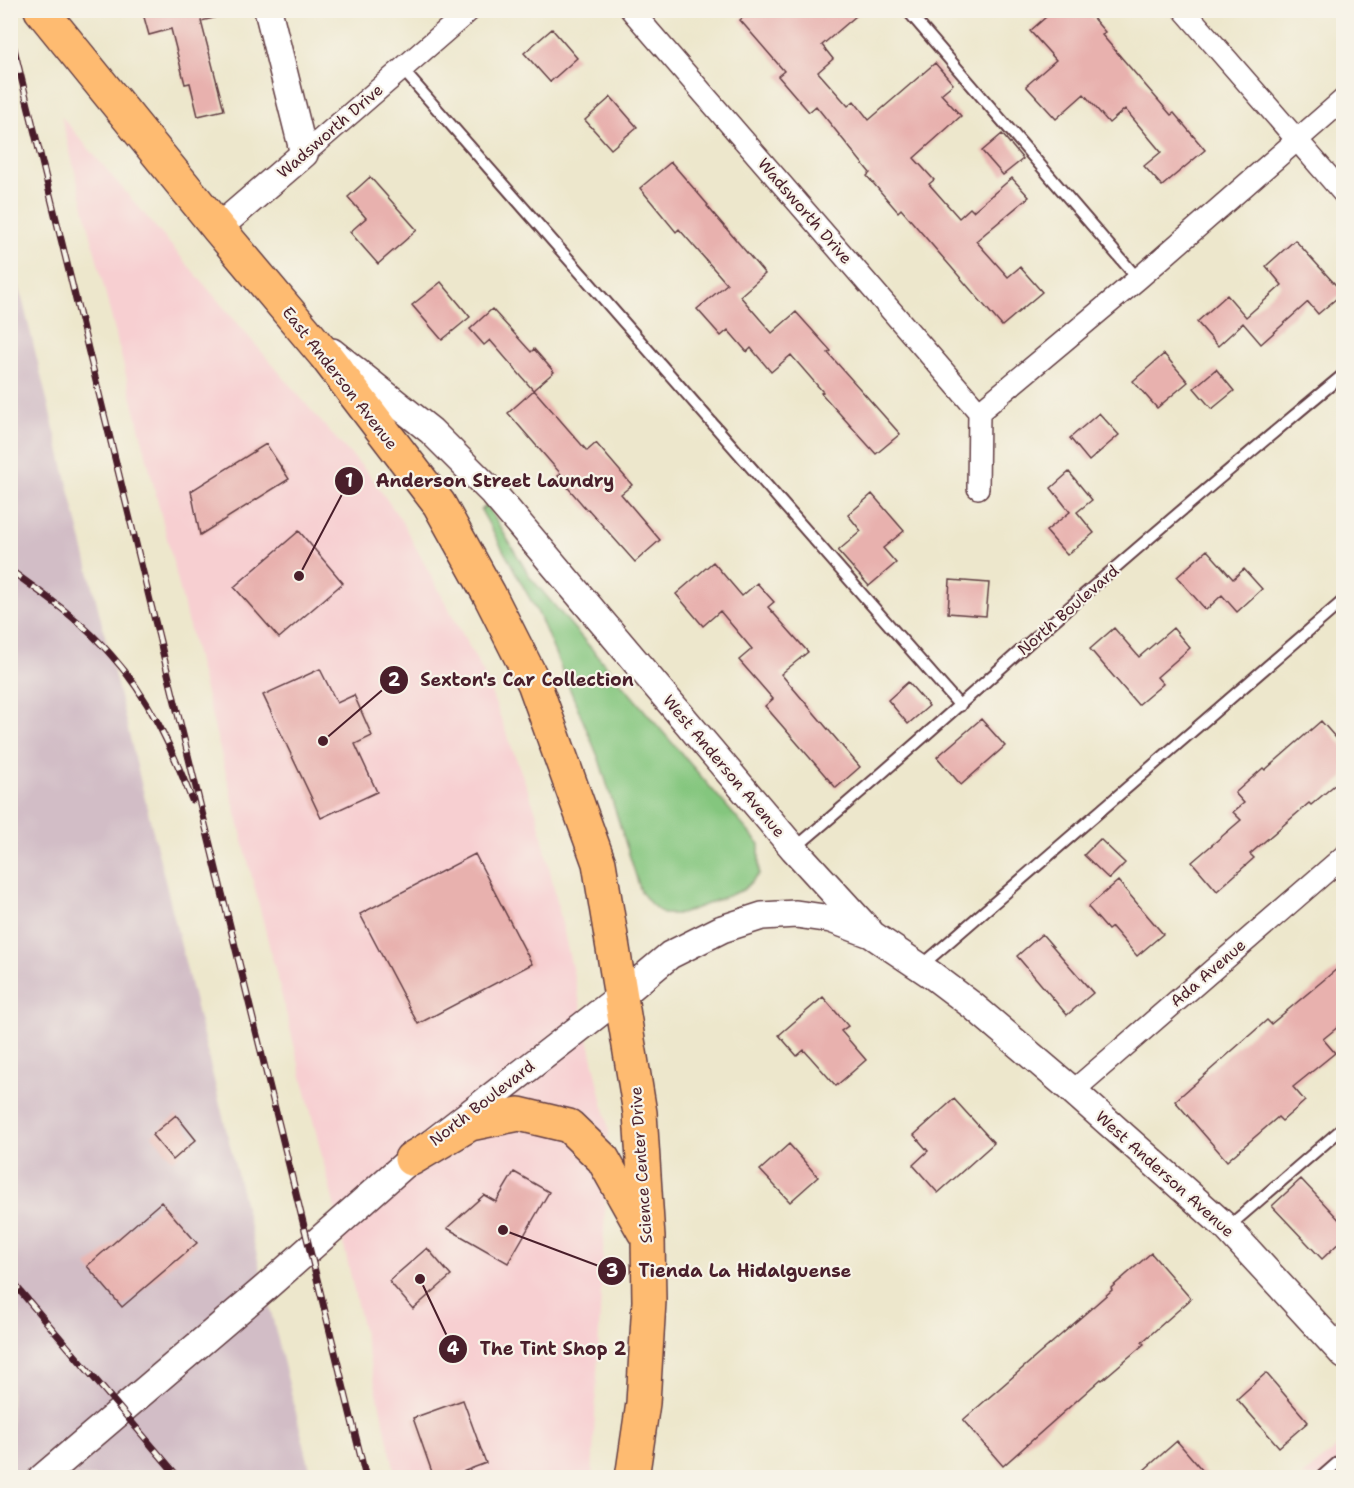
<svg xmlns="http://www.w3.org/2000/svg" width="1354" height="1488" font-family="'Shantell Sans',sans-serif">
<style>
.built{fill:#f7cfd1}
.industrial{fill:#d2bdc6}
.green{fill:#84c67e;stroke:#677254;stroke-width:1.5}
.building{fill:#e8b1ae}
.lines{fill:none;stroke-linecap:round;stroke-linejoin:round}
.service-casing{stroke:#623d43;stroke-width:14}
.minor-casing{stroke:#623d43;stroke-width:24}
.tertiary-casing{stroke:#623d43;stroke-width:30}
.primary-casing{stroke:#623d43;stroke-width:36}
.service{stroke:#fff;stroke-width:10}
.minor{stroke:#fff;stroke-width:21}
.tertiary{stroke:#fff;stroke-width:27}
.primary{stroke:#febb71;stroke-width:33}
.rail-casing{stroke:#4a1f2b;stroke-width:7}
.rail{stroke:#f7f3e8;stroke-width:4.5;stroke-dasharray:14;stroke-linecap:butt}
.labels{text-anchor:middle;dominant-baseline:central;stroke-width:4.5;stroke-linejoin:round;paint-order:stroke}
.street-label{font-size:16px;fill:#4a1f2b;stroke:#f7f3e8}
.leader{fill:none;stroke:#4a1f2b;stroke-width:2}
.callout-dot{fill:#4a1f2b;stroke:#f7f3e8;stroke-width:2}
.mark-label{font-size:18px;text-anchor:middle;font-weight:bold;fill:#fff}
.callout-label{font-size:18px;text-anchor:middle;font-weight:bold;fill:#4a1f2b;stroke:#f7f3e8;stroke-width:4.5;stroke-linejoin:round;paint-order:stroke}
</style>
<rect width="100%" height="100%" fill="#f7f3e8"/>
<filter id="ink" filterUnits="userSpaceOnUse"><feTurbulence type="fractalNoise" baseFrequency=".0167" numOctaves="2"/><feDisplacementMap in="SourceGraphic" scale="12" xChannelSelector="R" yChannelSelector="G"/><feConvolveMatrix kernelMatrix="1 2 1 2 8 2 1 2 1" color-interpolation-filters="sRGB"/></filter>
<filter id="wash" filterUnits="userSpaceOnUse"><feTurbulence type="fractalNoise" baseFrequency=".008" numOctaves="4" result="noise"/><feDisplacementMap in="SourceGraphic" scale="24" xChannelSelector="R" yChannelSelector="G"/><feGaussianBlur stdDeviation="1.35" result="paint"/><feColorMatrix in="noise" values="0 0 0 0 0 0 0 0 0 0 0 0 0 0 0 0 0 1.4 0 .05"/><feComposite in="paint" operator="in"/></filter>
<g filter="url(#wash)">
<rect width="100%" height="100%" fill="#ede7cc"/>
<path class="built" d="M61,116L329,431L369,474L401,520L484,674L537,814L609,1130L592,1477H396L339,1224Z
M1343,1442V1477H1302Z"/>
<path class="industrial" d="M10,249L265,1288L312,1477H11Z"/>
<path class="green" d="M487,505L530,577L759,844V874L743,890L681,914H663L651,904L641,892L599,759L539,615L481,510Z"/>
<g id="blocks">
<path class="building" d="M142,10H213L214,18L201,21L224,110L198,116L190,83L185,84L171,29L149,35Z
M751,10H863L822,45L833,59L818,72L848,106L854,101L869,120L935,63L953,84L941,94L961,116L914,158L934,180L929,184L959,218L970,208L973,211L1012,178L1029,197L976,241L1008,277L1020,267L1042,292L1002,326L901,209L898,212L867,176L870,173L816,106L809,112L778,76L784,71L740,20Z
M1054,10H1086L1105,32L1102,35L1171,115L1174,113L1205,150L1162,186L1144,166L1161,152L1125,109L1109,123L1084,94L1056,119L1026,86L1056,60L1030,31Z
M552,29L577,58L550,82L524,53Z
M611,97L637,127L611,149L585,120Z
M1002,134L1023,159L1003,175L982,151Z
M671,162L708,205L707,206L765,274L740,296L772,333L796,312L831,351L828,353L900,434L876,454L821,393L823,392L791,355L771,372L751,348L747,352L728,330L721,336L697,309L727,284L679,229L676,232L640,188Z
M370,177L417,230L378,264L350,232L366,218L348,197Z
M1295,240L1343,293L1318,314L1308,302L1261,344L1243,323L1218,346L1197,322L1227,295L1246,317L1282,285L1266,266Z
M441,282L470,317L442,340L412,305Z
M492,309L531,352L534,349L554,372L533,390L490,340L484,345L470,329Z
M1164,354L1188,382L1157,408L1133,381Z
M1216,369L1234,391L1212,409L1194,388Z
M534,390L587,451L596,443L632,485L621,494L660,540L635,562L588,509L587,510L558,476L561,474L508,413Z
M1099,413L1119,435L1089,461L1070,438Z
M266,444L289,479L200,535L191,491Z
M1069,472L1092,500L1077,512L1094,533L1067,555L1046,531L1070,512L1051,488Z
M872,494L904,531L883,548L896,563L869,586L838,551L861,531L848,515Z
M299,531L343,583L279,638L234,587Z
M1207,550L1233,579L1244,569L1262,589L1237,612L1222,595L1206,610L1177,577Z
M713,562L742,596L757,583L774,602L768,607L808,652L781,674L860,767L836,788L765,706L773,699L739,660L752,649L720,611L703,626L676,594Z
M950,580L989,583L986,616L948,613Z
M1114,628L1139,657L1173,628L1190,648L1157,677L1163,684L1138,705L1090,649Z
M320,669L337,703L354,695L372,736L355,744L377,792L321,818L263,695Z
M908,682L929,706L908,724L888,700Z
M981,719L1005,746L961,785L937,757Z
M1321,721L1344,747V777L1311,805L1309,803L1250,854L1254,858L1217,891L1192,862L1241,820L1233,812L1244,803L1235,793L1263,768L1265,770Z
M1100,839L1125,863L1109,879L1084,855Z
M475,854L532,964L418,1024L360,914Z
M1118,881L1163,934L1137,956L1112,927L1108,930L1088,907Z
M1042,934L1093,993L1067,1015L1017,956Z
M1344,963V1022L1323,1039L1335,1053L1293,1087L1305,1101L1282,1121L1278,1117L1227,1161L1175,1101L1267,1020L1271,1024Z
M823,997L848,1026L841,1031L866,1060L836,1086L804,1050L797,1056L779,1035Z
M954,1099L994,1143L938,1193L913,1165L928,1151L914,1135Z
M176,1115L196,1140L173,1160L152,1135Z
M789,1144L818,1177L790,1202L760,1170Z
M514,1172L549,1192L508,1263L447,1228L484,1195L496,1202Z
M1301,1179L1344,1225V1238L1322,1259L1272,1206Z
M161,1202L197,1243L122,1307L87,1266Z
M427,1248L451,1276L413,1309L389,1281Z
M1151,1253L1191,1299L1142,1342L1144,1344L1102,1380L1101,1379L1003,1466L963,1420L1062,1334L1112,1290L1111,1288Z
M1266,1373L1308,1422L1279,1447L1237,1399Z
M463,1400L486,1463L446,1478H434L413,1418Z
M1177,1441L1209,1478H1135Z"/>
</g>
</g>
<g filter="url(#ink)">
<use href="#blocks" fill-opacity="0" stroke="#623d43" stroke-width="1.5"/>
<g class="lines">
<g class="service-casing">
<path id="service" d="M907,10L1138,279
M402,69L960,706
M795,848C874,781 952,712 1030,642C1133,551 1238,462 1344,374
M920,967L1344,600
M1227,1228L1344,1127
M1320,1478L1344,1457"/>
</g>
<g class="minor-casing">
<path id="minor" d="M631,10L979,412L978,488
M1184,10L1344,194
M304,154L470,10
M979,412L1138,279L1344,99
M1073,1091L1344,856"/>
</g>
<g class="tertiary-casing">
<path id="tertiary" d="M218,228L304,154L268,10
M332,352L431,431L493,493L794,849L870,932
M42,1478L265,1288L411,1159L621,996L670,955L722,929L762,916L796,914L831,919L871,934L932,975L973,1006L1073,1091L1227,1228L1344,1355"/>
</g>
<g class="primary-casing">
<path id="primary" d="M41,10L218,228L325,355L439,504L489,594L534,683L599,863L640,1113L648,1238L649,1301L643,1403L632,1478
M411,1159L470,1124L519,1114L569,1126L603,1159L644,1232"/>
</g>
<use href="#service" class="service"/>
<use href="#minor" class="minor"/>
<use href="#tertiary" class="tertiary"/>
<use href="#primary" class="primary"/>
<g class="rail-casing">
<path id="rail" d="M10,32L366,1478
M10,570C46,596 83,622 112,656C149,697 172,749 192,800
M10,1279L179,1478"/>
</g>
<use href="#rail" class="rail"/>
</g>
</g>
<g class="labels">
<g class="street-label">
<text transform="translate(330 131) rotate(-41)">Wadsworth Drive</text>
<text transform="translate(805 211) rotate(49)">Wadsworth Drive</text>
<text transform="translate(340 378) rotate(52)">East Anderson Avenue</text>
<text transform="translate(1068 610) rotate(-41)">North Boulevard</text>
<text transform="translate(724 766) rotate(50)">West Anderson Avenue</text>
<text transform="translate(1208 973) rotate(-41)">Ada Avenue</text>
<text transform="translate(482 1103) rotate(-38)">North Boulevard</text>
<text transform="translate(641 1165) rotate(-94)">Science Center Drive</text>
<text transform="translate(1165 1174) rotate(42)">West Anderson Avenue</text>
</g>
</g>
<path class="leader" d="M299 576L349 481M323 741L394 680M503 1230L612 1271M420 1279L453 1349"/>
<g class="callout-dot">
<circle cx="299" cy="576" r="6"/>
<circle cx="323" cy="741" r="6"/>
<circle cx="503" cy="1230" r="6"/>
<circle cx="420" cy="1279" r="6"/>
<circle cx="349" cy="481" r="15"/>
<circle cx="394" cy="680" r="15"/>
<circle cx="612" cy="1271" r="15"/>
<circle cx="453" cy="1349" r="15"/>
</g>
<g class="mark-label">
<text x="349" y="487">1</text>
<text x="394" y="686">2</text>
<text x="612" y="1277">3</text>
<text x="453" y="1355">4</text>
</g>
<g class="callout-label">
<text x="495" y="487">Anderson Street Laundry</text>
<text x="527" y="686">Sexton's Car Collection</text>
<text x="745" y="1277">Tienda La Hidalguense</text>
<text x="553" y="1355">The Tint Shop 2</text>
</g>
<rect width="1354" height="1488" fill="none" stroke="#f7f3e8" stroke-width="36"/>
</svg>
